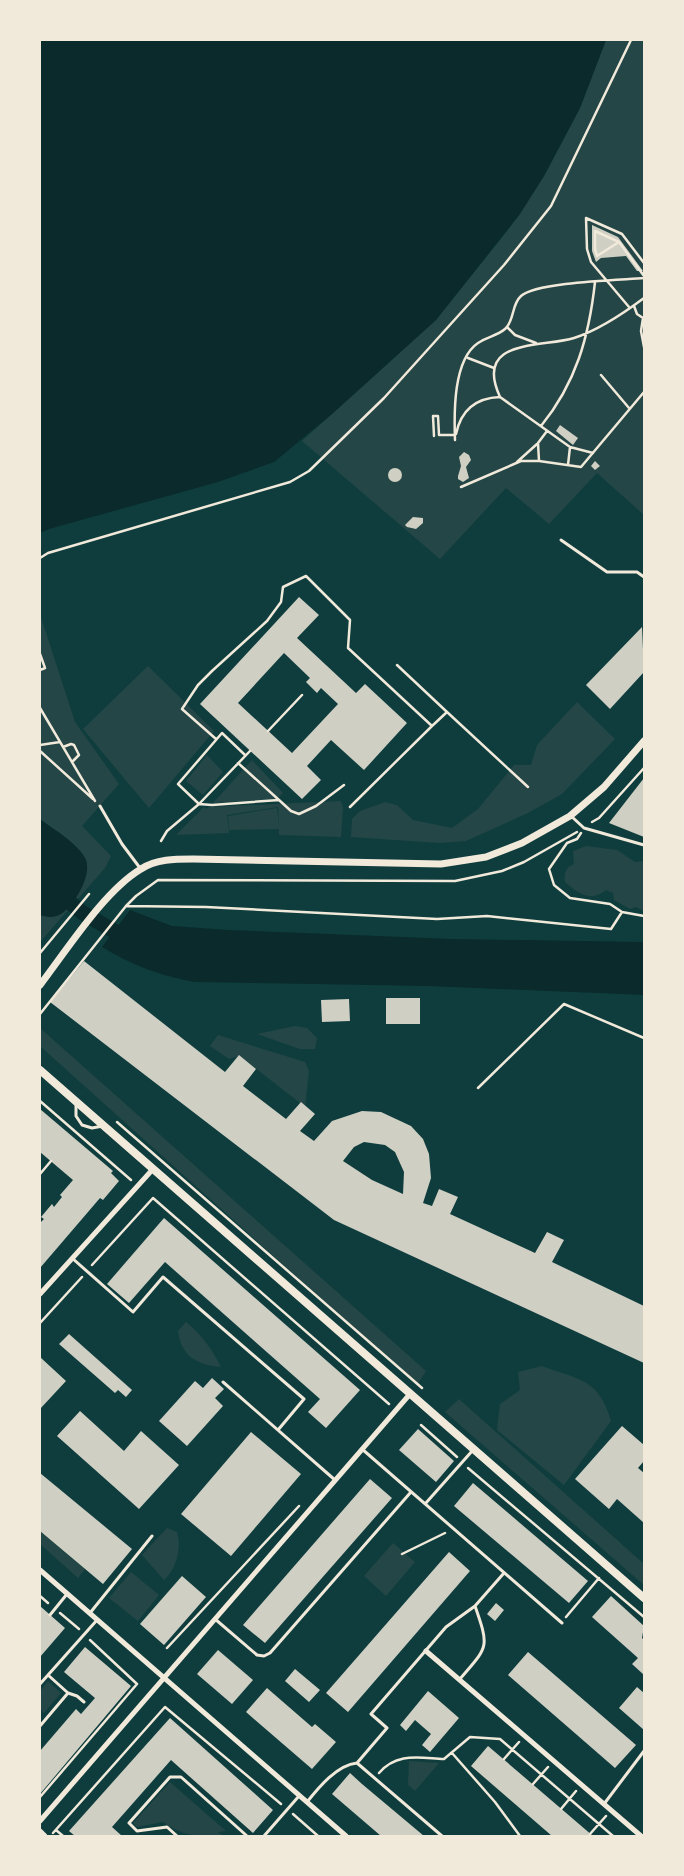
<svg xmlns="http://www.w3.org/2000/svg" width="684" height="1876" font-family="'Sofia Sans Condensed',sans-serif">
<style>
.green{fill:#244646}
.water{fill:#0a2a2b}
.lines{fill:none;stroke-linecap:round;stroke-linejoin:round}
.canal{stroke:#0a2a2b;stroke-width:15}
.building{fill:#cfcfc3;fill-rule:evenodd}
.path{stroke:#f1e9da;stroke-width:2.5}
.service{stroke:#f1e9da;stroke-width:3}
.minor{stroke:#f1e9da;stroke-width:5}
.tertiary{stroke:#f1e9da;stroke-width:7}
.secondary{stroke:#f1e9da;stroke-width:8}
</style>
<rect width="100%" height="100%" fill="#0f3d3e"/>
<path class="green" d="M606,40H644V515L597,473L549,524L506,488L440,559L302,441L436,320L508,230L544,176L580,108Z
M40,614L75,722L119,784L82,826L111,856L105,868L40,942V915C47,917 52,918 59,915C73,908 92,876 86,860C78,843 54,830 40,819Z
M148,666L214,731L149,808L83,729Z
M577,702L615,739L562,794L528,813L466,841L440,843L351,837L352,819L360,811L385,802L397,805L413,820L452,828L478,809L514,765H531L537,745Z
M207,755L223,772L203,795L186,781Z
M252,760L283,793L277,799L213,803Z
M341,801L343,808L341,837L279,835V829L229,830L228,816L277,808L279,827L278,807L227,815L229,833L176,835L204,807L206,809L209,807Z
M586,846L617,850L635,862L644,861V911L636,907L630,909L614,900L613,893L606,890C590,903 578,893 565,882C564,873 565,868 574,864L573,851Z
M295,1026L307,1028L317,1038L315,1049H300L257,1034Z
M40,1028L426,1371L417,1385L40,1046Z
M218,1035L305,1062L309,1071L305,1107L240,1056L229,1059L210,1046Z
M186,1322C202,1335 212,1349 221,1367C197,1365 181,1356 178,1331Z
M542,1366C580,1380 599,1379 611,1421L564,1485L497,1430L500,1404L520,1390L518,1372Z
M459,1399L644,1564V1585L445,1412Z
M167,1528L177,1532C182,1548 176,1570 164,1580L142,1555Z
M40,1531L85,1569L78,1578L40,1544Z
M393,1543L415,1562L386,1596L364,1576Z
M131,1572L159,1595L138,1621L109,1598Z
M48,1681L61,1693L44,1713L40,1709V1691Z
M409,1761L439,1763L415,1791L408,1785Z
M170,1782L226,1831L218,1832L223,1836C198,1836 184,1837 163,1822L137,1827L133,1823Z"/>
<path class="water" d="M40,40H606L580,108L544,176L520,214L436,320L332,414L274,462L218,482L49,529L40,533Z
M40,819C54,830 78,843 86,860C92,876 73,908 59,915C52,918 47,917 40,915Z
M130,910L172,926L229,930L453,939L644,942V995L428,986L195,982C160,976 132,965 102,947Z"/>
<g class="lines">
<path class="canal" d="M40,878L83,913L131,941"/>
</g>
<path class="building" d="M592,225L618,237L643,271H637L626,256L601,258L596,262L592,251Z
M560,425L578,438L573,445L556,431Z
M464,452L469,455L471,460L466,467L469,478L463,482L458,479V476L461,466L459,457Z
M595,461L600,466L595,470L591,466Z
M388 475a7 7 0 1 1 14 0a7 7 0 1 1-14 0Z
M413,517L423,518V523L416,529L407,527L405,525Z
M299,597L319,615L297,638L356,693L365,684L407,723L364,770L331,740L307,766L321,780L302,799L200,704ZM284,653L310,678L306,682L317,693L321,688L338,704L292,753L238,703Z
M642,627L644,672L610,709L586,685Z
M644,778V837L609,823Z
M84,961L225,1072L239,1055L256,1069L243,1086L286,1119L301,1102L315,1114L300,1131L314,1141L332,1121L362,1111L381,1112L411,1126L423,1139L429,1154L431,1178L423,1203L432,1206L439,1189L458,1197L450,1214L535,1253L547,1232L564,1240L552,1262L644,1306V1363L334,1220L50,1002ZM364,1142L385,1145L395,1152L404,1172L403,1194L372,1180L343,1161L354,1147Z
M386,998H420V1024H386Z
M349,999L350,1021L322,1022L321,1000Z
M40,1109L113,1171L111,1173L119,1181L103,1200L100,1198L40,1268V1223L44,1219L41,1217L52,1204L54,1207L62,1197L60,1195L73,1180L40,1152Z
M164,1218L360,1390L326,1428L308,1412L320,1399L165,1262L129,1303L107,1284Z
M69,1334L132,1390L126,1397L118,1390L115,1393L59,1344Z
M40,1357L66,1381L40,1409Z
M212,1378L224,1389L215,1398L223,1406L187,1446L159,1421L195,1381L203,1388Z
M80,1411L124,1451L141,1431L179,1465L139,1509L57,1436Z
M622,1426L644,1445V1461L638,1468L644,1473V1523L617,1499L609,1509L575,1479Z
M418,1429L454,1461L436,1482L399,1450Z
M251,1432L301,1474L231,1556L181,1514Z
M40,1473L132,1549L103,1584L40,1531Z
M370,1479L392,1498L265,1643L243,1625Z
M473,1483L588,1581L569,1603L454,1506Z
M449,1552L470,1571L348,1712L326,1693Z
M182,1576L206,1597L164,1645L140,1624Z
M611,1596L644,1626L642,1638L644,1640V1675L632,1664L638,1658L592,1617Z
M496,1603L504,1610L495,1621L487,1614Z
M40,1606L65,1628L40,1657Z
M85,1647L131,1686L40,1794V1751L76,1709L81,1714L95,1698L64,1672Z
M218,1650L253,1680L232,1704L197,1674Z
M528,1652L636,1745L615,1768L508,1675Z
M295,1669L320,1690L309,1702L285,1681Z
M637,1687L644,1693V1730L619,1708Z
M267,1688L312,1727L315,1724L336,1742L312,1769L246,1712Z
M428,1691L459,1718L430,1752L422,1745L431,1734L415,1720L406,1731L400,1725Z
M170,1718L273,1810L253,1833L171,1760L112,1827L122,1836H75L69,1831Z
M488,1746L593,1836H552L471,1766Z
M350,1773L362,1784L424,1836H381L332,1794Z"/>
<g class="lines">
<path class="path" d="M619,242L595,231V249L597,256L619,242L644,276
M634,306L637,314L643,318L641,331L644,347
M629,307L591,262L587,249L586,218L622,234L644,263
M507,327L515,335L536,343
M468,358L494,368
M601,375L629,408
M541,426C576,383 589,337 595,282
M456,434C461,410 475,398 500,397
M434,436L433,416H438L439,435H455
M455,440C454,413 453,360 478,343C486,337 497,336 505,329C515,320 511,305 521,296C536,282 620,280 644,278
M593,453L570,447L500,397C473,338 541,348 574,338C599,330 624,313 644,298
M539,461L538,443L547,431
M517,462L537,444
M568,465L570,447
M461,487L521,461H539L581,467L644,392
M40,558L48,553L290,482L309,471L384,398L504,265L551,206L631,40
M40,654L45,668L40,670
M40,708L95,801
M447,712L528,787
M268,731L302,695
M216,739L182,709L198,685L212,671L267,621L281,602L283,587L306,576L350,620L348,648L432,726L447,712L397,665
M40,745L60,742
M63,747L71,744L74,745L79,755L72,762
M40,751L93,799
M245,755L222,733L178,784L199,804L250,751
M238,763L279,800
M350,807L432,726
M592,822L599,818L644,768
M581,833L577,839L567,843L549,869L554,885L570,898L610,904L622,912L644,916
M161,841L167,831L199,804L212,805L279,800L291,811L299,814L316,806L344,785
M126,906L206,907L437,919L487,916L611,929L622,912
M40,953L89,894
M40,1014L126,906L136,896L158,880L455,881L502,871L524,862L577,832
M478,1088L564,1004L644,1038
M40,1101L131,1180
M117,1122L422,1388
M40,1174L51,1161
M92,1265L153,1198L389,1404
M40,1323L82,1277
M421,1425L457,1457
M468,1468L644,1617
M402,1554L445,1533
M40,1596L48,1603
M60,1613L79,1629
M566,1617L599,1578
M167,1648L299,1506
M452,1753L495,1802L520,1836
M504,1759L519,1742
M379,1773C397,1752 419,1758 444,1759L470,1737L500,1739L613,1836
M533,1784L548,1767
M40,1797L137,1684L90,1640
M561,1809L576,1791
M293,1814L318,1836
M56,1830L63,1836
M53,1833L165,1707L281,1804
M590,1834L606,1816"/>
<path class="service" d="M561,540L607,572H637L644,577
M100,806L122,844L140,868
M571,816L584,828L644,845
M76,1102V1116L82,1125L92,1128L103,1126
M72,1258L133,1312L163,1277L304,1399L278,1430
M223,1382L335,1480
M362,1449L562,1623
M425,1504L473,1450
M90,1613L152,1536
M50,1615L67,1594
M215,1619L257,1655L264,1656L270,1653L411,1492
M48,1675L68,1693L77,1696L84,1702
M459,1680C488,1646 490,1649 475,1606
M40,1684L97,1620
M40,1726L68,1693
M307,1802C319,1787 337,1765 357,1763
M604,1804L644,1751
M177,1836L167,1827L137,1831L129,1823L170,1777H181L247,1836
M264,1836L299,1796
M442,1836L357,1763L387,1728L371,1714L446,1627L475,1606L504,1573"/>
<path class="minor" d="M40,1294L153,1169
M40,1570L346,1836
M426,1651L641,1836
M40,1821L410,1394
M40,1831L45,1836"/>
<path class="tertiary" d="M40,985C67,950 104,891 141,869C156,859 175,859 193,859L441,864L486,857L522,843L570,816L604,787L644,741"/>
<path class="secondary" d="M40,1070L644,1598"/>
</g>
<rect width="684" height="1876" fill="none" stroke="#f1e9da" stroke-width="82"/>
</svg>
